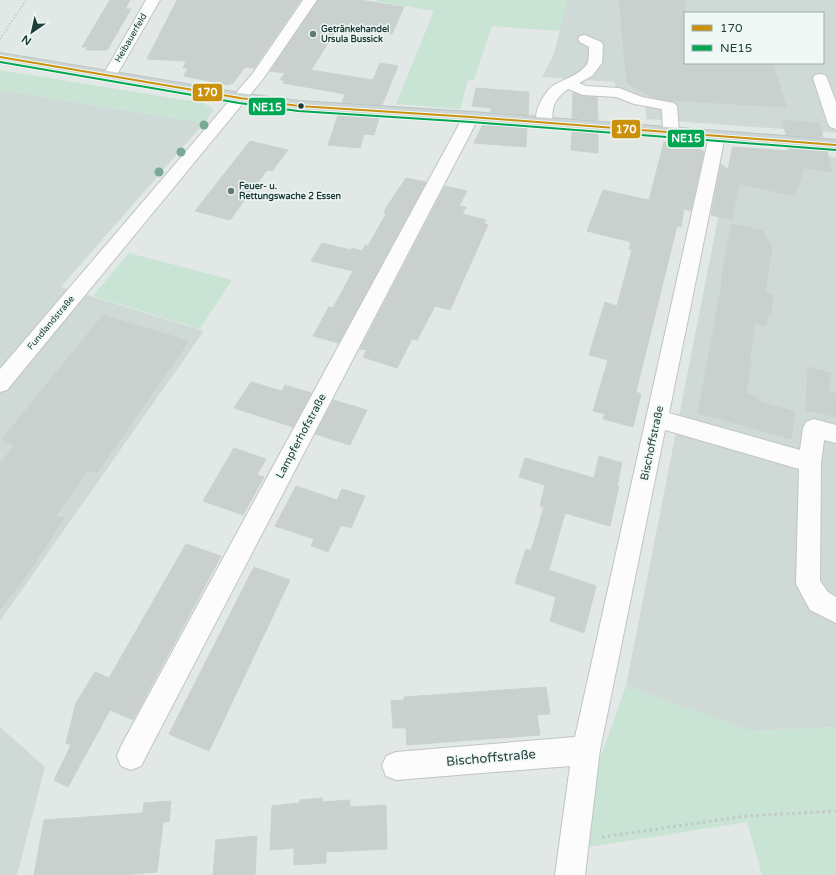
<svg xmlns="http://www.w3.org/2000/svg" width="836" height="875" font-family="'Varela Round',sans-serif">
<style>
.built{fill:#cfdad7;fill-rule:evenodd}
.green{fill:#c9e3d4}
.building{fill:#c9d0cd;stroke:#cad1cf}
.lines{fill:none;stroke-linecap:round;stroke-linejoin:round}
.minor-casing{stroke:#bfc5c3;stroke-width:2}
.major-casing{stroke:#bbc5c3;stroke-width:2}
.path-far1{stroke:#bfc9c7;stroke-width:1.5;stroke-dasharray:1.5 2;stroke-linecap:butt}
.path{stroke:#bfc9c7;stroke-width:3;stroke-dasharray:2.5 3.5;stroke-linecap:butt}
.minor{fill:#fbfcfb;fill-rule:evenodd}
.major{fill:#ccd5d4;fill-rule:evenodd}
.bus-1-casing{stroke:#eff8f5;stroke-width:4}
.bus-2-casing{stroke:#eff8f5;stroke-width:4}
.bus-1{stroke:#cc910b;stroke-width:2}
.bus-2{stroke:#00a651;stroke-width:2}
.tree{fill:#7aaa94}
.poi-dot{fill:#637976;stroke:#eff8f5;stroke-width:1.5}
.bus-dot{fill:#1e3d39;stroke:#eff8f5;stroke-width:1.5}
.labels{text-anchor:middle;dominant-baseline:central;stroke-width:3;stroke-linejoin:round;paint-order:stroke}
.far-poi-label{font-size:9px;font-weight:bold;fill:#1e3d39;stroke:#eff8f5;text-anchor:start}
.far-street-label{font-size:9px;fill:#1e3d39;stroke:#eff8f5}
.street-label{font-size:11px;fill:#1e3d39;stroke:#eff8f5}
.near-street-label{font-size:13px;fill:#1e3d39;stroke:#eff8f5}
.line-badge{stroke:#eff8f5;stroke-width:1.5}
.badge-label{font-size:11px;text-anchor:middle;font-weight:bold;fill:#fff}
</style>
<rect width="100%" height="100%" fill="#e2e8e6"/>
<path class="built" d="M567,0H836V133L646,119V103L616,91L615,82L542,77L554,54ZM685,13H823V63H685Z
M0,90L204,123L61,287L204,331L0,621Z
M732,147L791,151L836,157V727L751,731L626,686Z
M0,727L45,767L17,875H0Z"/>
<path class="green" d="M379,0H567L560,31L492,26L474,80H468L460,109L396,104L434,11L375,1Z
M0,70L203,103L212,108L213,111L204,123L0,90Z
M129,253L232,280L200,329L93,296Z
M626,686L751,731L836,727V875H762L747,822L576,849L580,815Z"/>
<path class="building" d="M110,0H130L125,9H131L107,50H86L88,47H82Z
M177,0H301L254,68L245,67L233,83L227,85L184,76L188,68H183L186,61L147,59Z
M318,0H360L404,7L392,34L339,26L311,70L373,80L380,63L398,66L382,105L342,102L345,94L283,83L284,80H280L285,73L270,71Z
M619,0H685V63H773L786,107L664,100L652,97L627,83Z
M476,88L529,92L528,115L490,112L492,108L472,106Z
M573,93L583,96L597,97L598,120L572,118Z
M338,115L379,118L374,135L364,134L360,148L328,145Z
M782,120L819,123L823,137L786,135Z
M483,124L527,128L526,147L474,143Z
M572,131L598,133V153L571,150Z
M250,141L288,150L272,171L267,170L230,220L195,211Z
M664,142L694,144L704,152L691,211L684,209L681,227L677,226L636,392L641,394L633,427L603,419L605,414L593,411L608,360L589,355L605,302L617,306L632,250L629,249L631,242L587,231L603,190L649,200Z
M733,147L789,151V148L827,151L832,172L804,168L795,196L739,184L732,220L711,215L721,164L728,170Z
M406,178L426,182L339,343L313,336L329,307L333,308L353,271L311,261L322,243L351,250L352,248L362,251L365,245L368,246L386,214L384,213L386,208Z
M445,186L467,191L459,206L466,207L462,214L486,220L484,224L488,225L450,310L435,306L417,340L412,339L397,368L363,357L367,350L360,349Z
M731,224L763,231L772,247L765,293L773,295L771,313H768L766,326L755,323L749,362H751L746,394L757,397V401L795,412L791,439L698,413L722,283L721,282Z
M103,315L189,341L97,473L88,470L56,516L64,518L33,566L0,610V463L15,445L2,439Z
M808,367L831,373L828,391L836,393V417L806,410Z
M251,382L282,391L285,385L311,393L293,427L234,408Z
M333,400L367,410L350,445L315,434Z
M234,448L266,459L257,475L264,477L243,515L203,501Z
M599,456L622,463L617,486H619L610,526L565,513L549,570L596,586L584,633L550,621L556,597L515,583L526,549L531,551L544,507L540,506L545,485L519,477L525,458L594,478Z
M296,486L337,500L342,489L365,496L351,528L341,525L328,552L311,546L314,539L275,526Z
M186,544L221,556L133,720L110,710L68,787L54,780L71,745L66,743L76,703L95,672L109,678Z
M254,567L290,580L209,751L169,734Z
M546,687L550,714L537,715L540,735L407,745L406,728H393L391,701L404,700V697Z
M323,798L322,802L350,800V807L386,805L387,849L326,852V863L294,865V848L270,850L272,806L300,803V800Z
M171,801L169,822H163L157,872L119,875H34L44,820L143,813L144,803Z
M257,836L255,875H213L216,840Z"/>
<g class="lines">
<g class="minor-casing">
<path id="minor" d="M146,0H160L115,78L110,79L105,78L103,75Z
M303,0H317L263,79L7,390L0,392V369L253,73Z
M585,35L601,42L603,45L602,63L592,76L579,83L586,86L619,88L642,97L674,103L677,106L679,132L677,135L671,137L665,135L663,132L662,109L634,104L616,97L583,95L568,89C562,93 553,102 553,110C552,115 553,120 550,125L544,127L538,125C531,114 545,91 554,85C564,79 583,74 588,62C589,58 589,51 589,47L580,42L578,39L580,36Z
M820,74L825,75L827,78L836,102V129L830,127L828,124L813,78L815,75Z
M471,112L477,114L479,117L141,766L131,770L121,766L117,756L121,746L463,117L465,114Z
M717,131L723,133L725,136L669,413L800,450L803,428L806,422L814,419L836,425V443L824,440L821,463L820,581L828,592L836,597V623L810,610L796,584L799,469L665,430L600,750L585,875H555L570,766L396,780L386,776L382,766L386,756L396,752L575,737L709,136L711,133Z"/>
</g>
<g class="major-casing">
<path id="major" d="M0,53L240,93L299,101L471,112L836,140V150L471,122L299,111L240,103L0,61Z"/>
</g>
<path class="path-far1" d="M0,39L26,0"/>
<path class="path" d="M602,837L746,816L836,811"/>
<use href="#minor" class="minor"/>
<use href="#major" class="major"/>
<g class="bus-1-casing">
<path id="bus-1" d="M0,57L240,98L299,106L471,117L836,145"/>
</g>
<g class="bus-2-casing">
<path id="bus-2" d="M0,62L239,103L298,111L471,122L836,150"/>
</g>
<use href="#bus-1" class="bus-1"/>
<use href="#bus-2" class="bus-2"/>
</g>
<g class="tree">
<circle cx="204" cy="125" r="4.5"/>
<circle cx="181" cy="152" r="4.5"/>
<circle cx="159" cy="172" r="4.5"/>
</g>
<g class="poi-dot">
<circle cx="313" cy="34" r="4"/>
<circle cx="231" cy="191" r="4"/>
</g>
<circle class="bus-dot" cx="301" cy="106" r="3.5"/>
<g class="labels">
<g class="far-poi-label">
<text x="321" y="29">Getränkehandel<tspan x="321" dy="10">Ursula Bussick</tspan></text>
<text x="239" y="186">Feuer- u.<tspan x="239" dy="10">Rettungswache 2 Essen</tspan></text>
</g>
<g class="far-street-label">
<text transform="translate(131 38) rotate(-60)">Heibauerfeld</text>
<text transform="translate(51 323) rotate(-50)">Fundlandstraße</text>
</g>
<g class="street-label">
<text transform="translate(301 436) rotate(-62)">Lampferhofstraße</text>
<text transform="translate(652 443) rotate(-78)">Bischoffstraße</text>
</g>
<g class="near-street-label">
<text transform="translate(491 758) rotate(-5)">Bischoffstraße</text>
</g>
</g>
<g class="line-badge">
<rect x="192" y="83" width="31" height="19" rx="4" fill="#cc910b"/>
<rect x="248" y="97" width="38" height="19" rx="4" fill="#00a651"/>
<rect x="611" y="119" width="30" height="20" rx="4" fill="#cc910b"/>
<rect x="667" y="129" width="38" height="19" rx="4" fill="#00a651"/>
</g>
<g class="badge-label">
<text x="207" y="96">170</text>
<text x="267" y="111">NE15</text>
<text x="626" y="133">170</text>
<text x="686" y="142">NE15</text>
</g>
<rect x="684" y="12" width="140" height="52" fill="#eff8f5" stroke="#9badaa"/>
<rect x="692" y="25" width="20" height="6" fill="#cc910b" stroke="#9badaa"/>
<text x="720" y="32" font-size="12" fill="#1e3d39">170</text>
<rect x="692" y="45" width="20" height="6" fill="#00a651" stroke="#9badaa"/>
<text x="720" y="52" font-size="12" fill="#1e3d39">NE15</text>
<g transform="translate(32 32) rotate(214)" stroke="#eff8f5" stroke-width="3" paint-order="stroke">
<path d="M0-3L7 15L0 10L-7 15Z" fill="#1e3d39"/>
<text y="-6" font-size="11" font-weight="bold" text-anchor="middle" fill="#1e3d39">N</text>
</g>
</svg>
